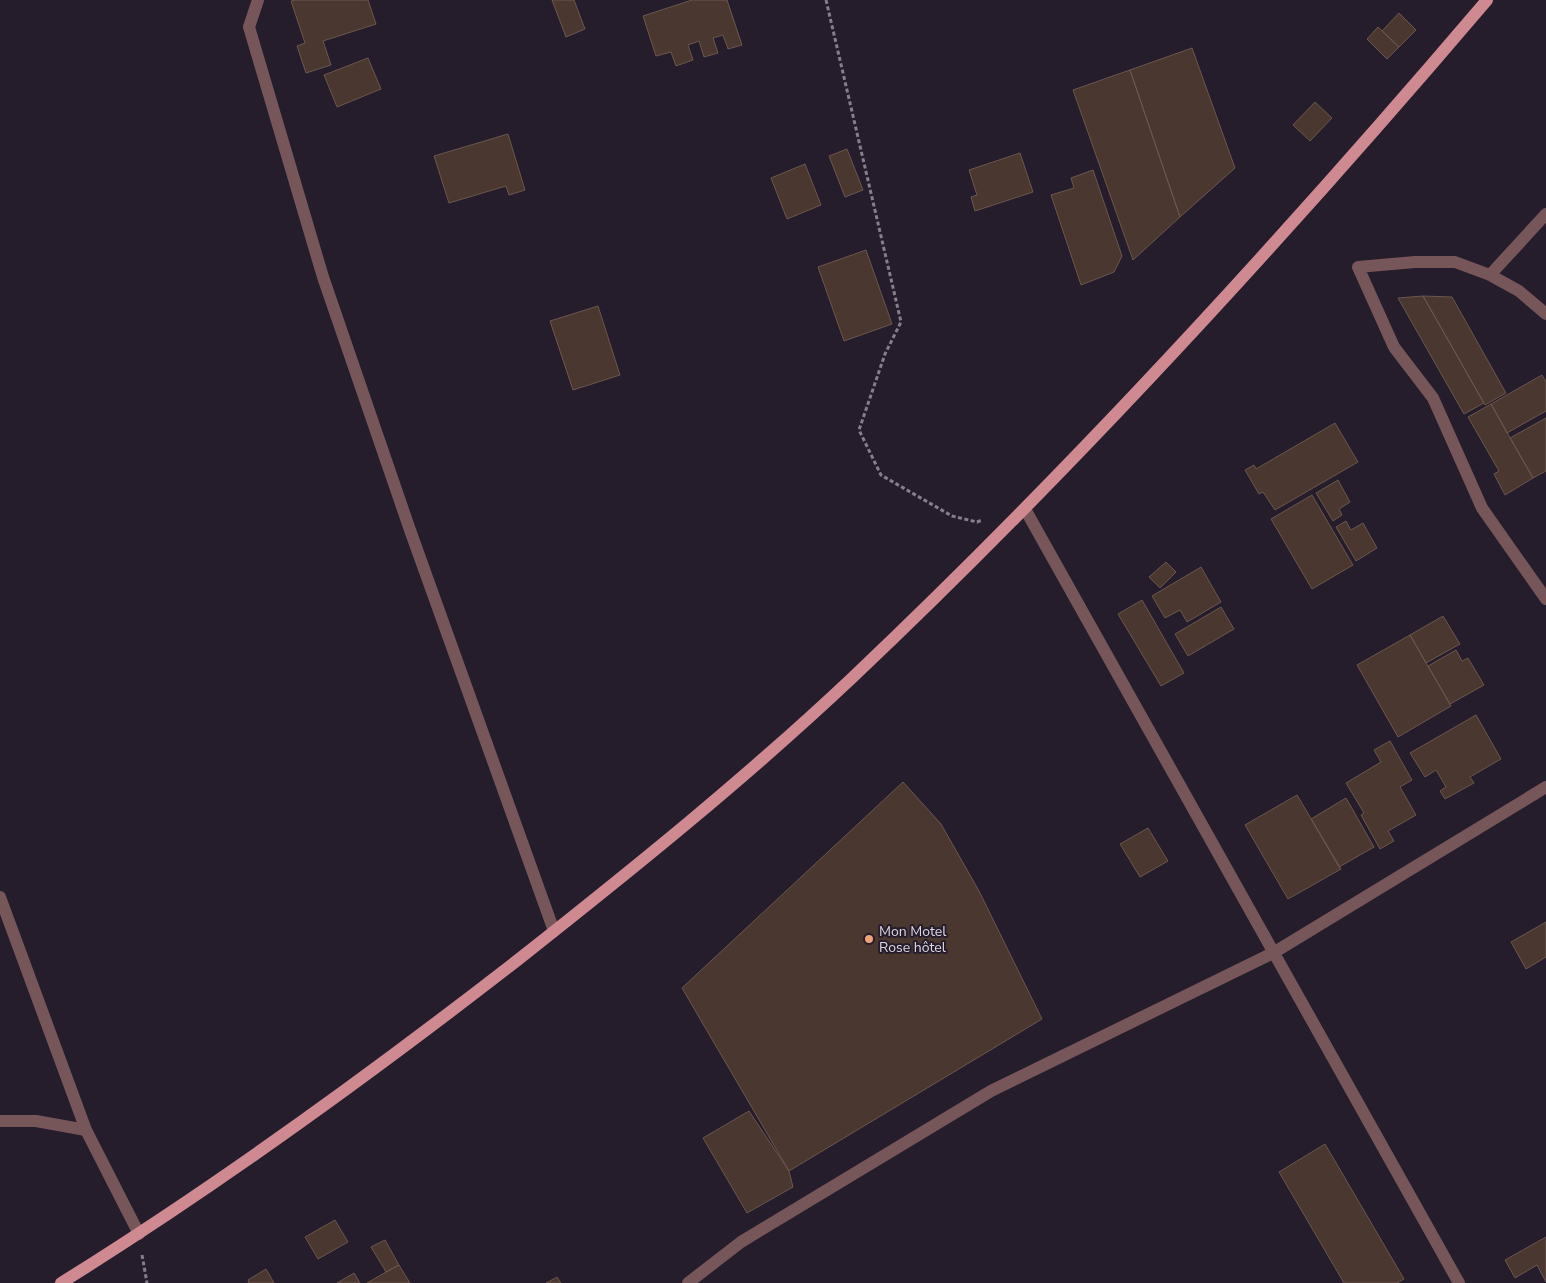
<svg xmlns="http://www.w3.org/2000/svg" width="1546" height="1283" font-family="'Nunito Sans',sans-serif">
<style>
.building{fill:#4a372f;stroke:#6b574e}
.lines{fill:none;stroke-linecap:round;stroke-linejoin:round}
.path{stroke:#857e8b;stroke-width:3;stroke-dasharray:4 2.5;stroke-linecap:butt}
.minor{stroke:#775659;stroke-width:12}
.major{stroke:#cf8991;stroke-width:12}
.poi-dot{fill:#f0a27a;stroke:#251c2c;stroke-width:2}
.labels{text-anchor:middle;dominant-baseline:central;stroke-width:4;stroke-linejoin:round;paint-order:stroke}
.poi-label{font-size:14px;fill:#dfd9e4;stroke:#251c2c;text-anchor:start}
</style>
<rect width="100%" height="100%" fill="#251c2c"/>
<path class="building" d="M295,0H368L376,24L323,41L331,65L306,73L297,46L305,43L291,1Z
M552,0H574L585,29L566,37Z
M692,0H727L742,45L728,49L723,35L713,38L718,53L704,57L699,41L688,45L693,60L676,66L671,52L656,56L643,16Z
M1399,13L1416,30L1399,47L1382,31Z
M1378,27L1399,47L1387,59L1367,39Z
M1192,48L1235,168L1180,217L1130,70Z
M368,58L381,89L337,107L324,75Z
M1130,70L1180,217L1133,260L1073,90Z
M1315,102L1332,118L1310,141L1293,125Z
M508,134L525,190L509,195L506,186L449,203L434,156Z
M847,149L863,190L845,197L829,156Z
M1020,153L1033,192L975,211L971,197L977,195L969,170Z
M805,164L821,205L787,219L771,178Z
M1093,170L1122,256L1114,272L1081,285L1051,195L1074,188L1071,178Z
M866,250L892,324L844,341L818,267Z
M1423,296L1452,297L1506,393L1485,405Z
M1423,296L1484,403L1464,414L1398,298Z
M598,306L620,375L573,390L550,321Z
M1542,375L1546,382V411L1507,433L1491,404Z
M1491,404L1533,478L1505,495L1494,474L1499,471L1468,417Z
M1546,418V471L1533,478L1510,438Z
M1335,423L1358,462L1275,510L1263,492L1259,494L1245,470L1254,465L1256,469Z
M1338,480L1350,502L1339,509L1342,515L1333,521L1316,493Z
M1312,495L1353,565L1312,589L1271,519Z
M1346,521L1351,530L1363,523L1377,548L1356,561L1336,527Z
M1166,562L1176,572L1160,588L1149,577Z
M1201,567L1221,602L1187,622L1180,610L1165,618L1152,596Z
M1142,600L1184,673L1161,686L1118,614Z
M1221,607L1234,629L1188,656L1175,634Z
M1443,616L1460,644L1426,663L1410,635Z
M1410,635L1451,706L1398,737L1357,665Z
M1456,650L1462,661L1468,658L1484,685L1450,704L1428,666Z
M1476,715L1501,759L1470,777L1474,783L1445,799L1440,791L1446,787L1436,770L1425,777L1410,753Z
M1390,741L1412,780L1400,787L1416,815L1388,831L1394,841L1380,849L1361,815L1364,813L1346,783L1381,762L1374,750Z
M903,782L941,824L979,891L1042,1019L789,1171L682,988Z
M1297,795L1341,869L1288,899L1245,825Z
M1346,798L1374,847L1339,867L1311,819Z
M1148,828L1168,861L1140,877L1120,844Z
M1546,922V957L1526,969L1511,942Z
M749,1111L789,1171L793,1187L747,1213L703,1138Z
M1325,1144L1404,1279L1397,1283H1344L1279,1172Z
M335,1220L348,1242L318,1259L305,1237Z
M1546,1237V1282L1537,1265L1515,1278L1505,1260Z
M385,1240L399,1265L386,1272L371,1247Z
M399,1265L410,1283H367L386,1272Z
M266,1269L274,1283H249L248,1280Z
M354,1273L360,1283H337Z
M557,1277L561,1283H546Z"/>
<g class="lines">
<path class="path" d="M826,0L901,322L885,354L859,430L881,475L952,516L977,522L982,520
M142,1255L147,1283"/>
<path class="minor" d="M258,0L249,27L323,277L410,530L554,931
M1490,275L1546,214
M1546,314L1519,291L1490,275L1455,262H1415L1358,267L1394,347L1433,398L1482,508L1546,599
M1025,509L1459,1283
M0,897L86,1130L139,1234
M0,1121H36L86,1130
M688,1283L741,1242L991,1091L1273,953L1546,787"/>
<path class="major" d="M61,1283C220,1184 371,1074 519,959C633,869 746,778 852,678C1077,465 1286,236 1487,0"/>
</g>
<circle class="poi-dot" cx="869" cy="939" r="5"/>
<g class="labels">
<g class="poi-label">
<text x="879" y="931">Mon Motel<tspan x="879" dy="16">Rose hôtel</tspan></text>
</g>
</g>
</svg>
